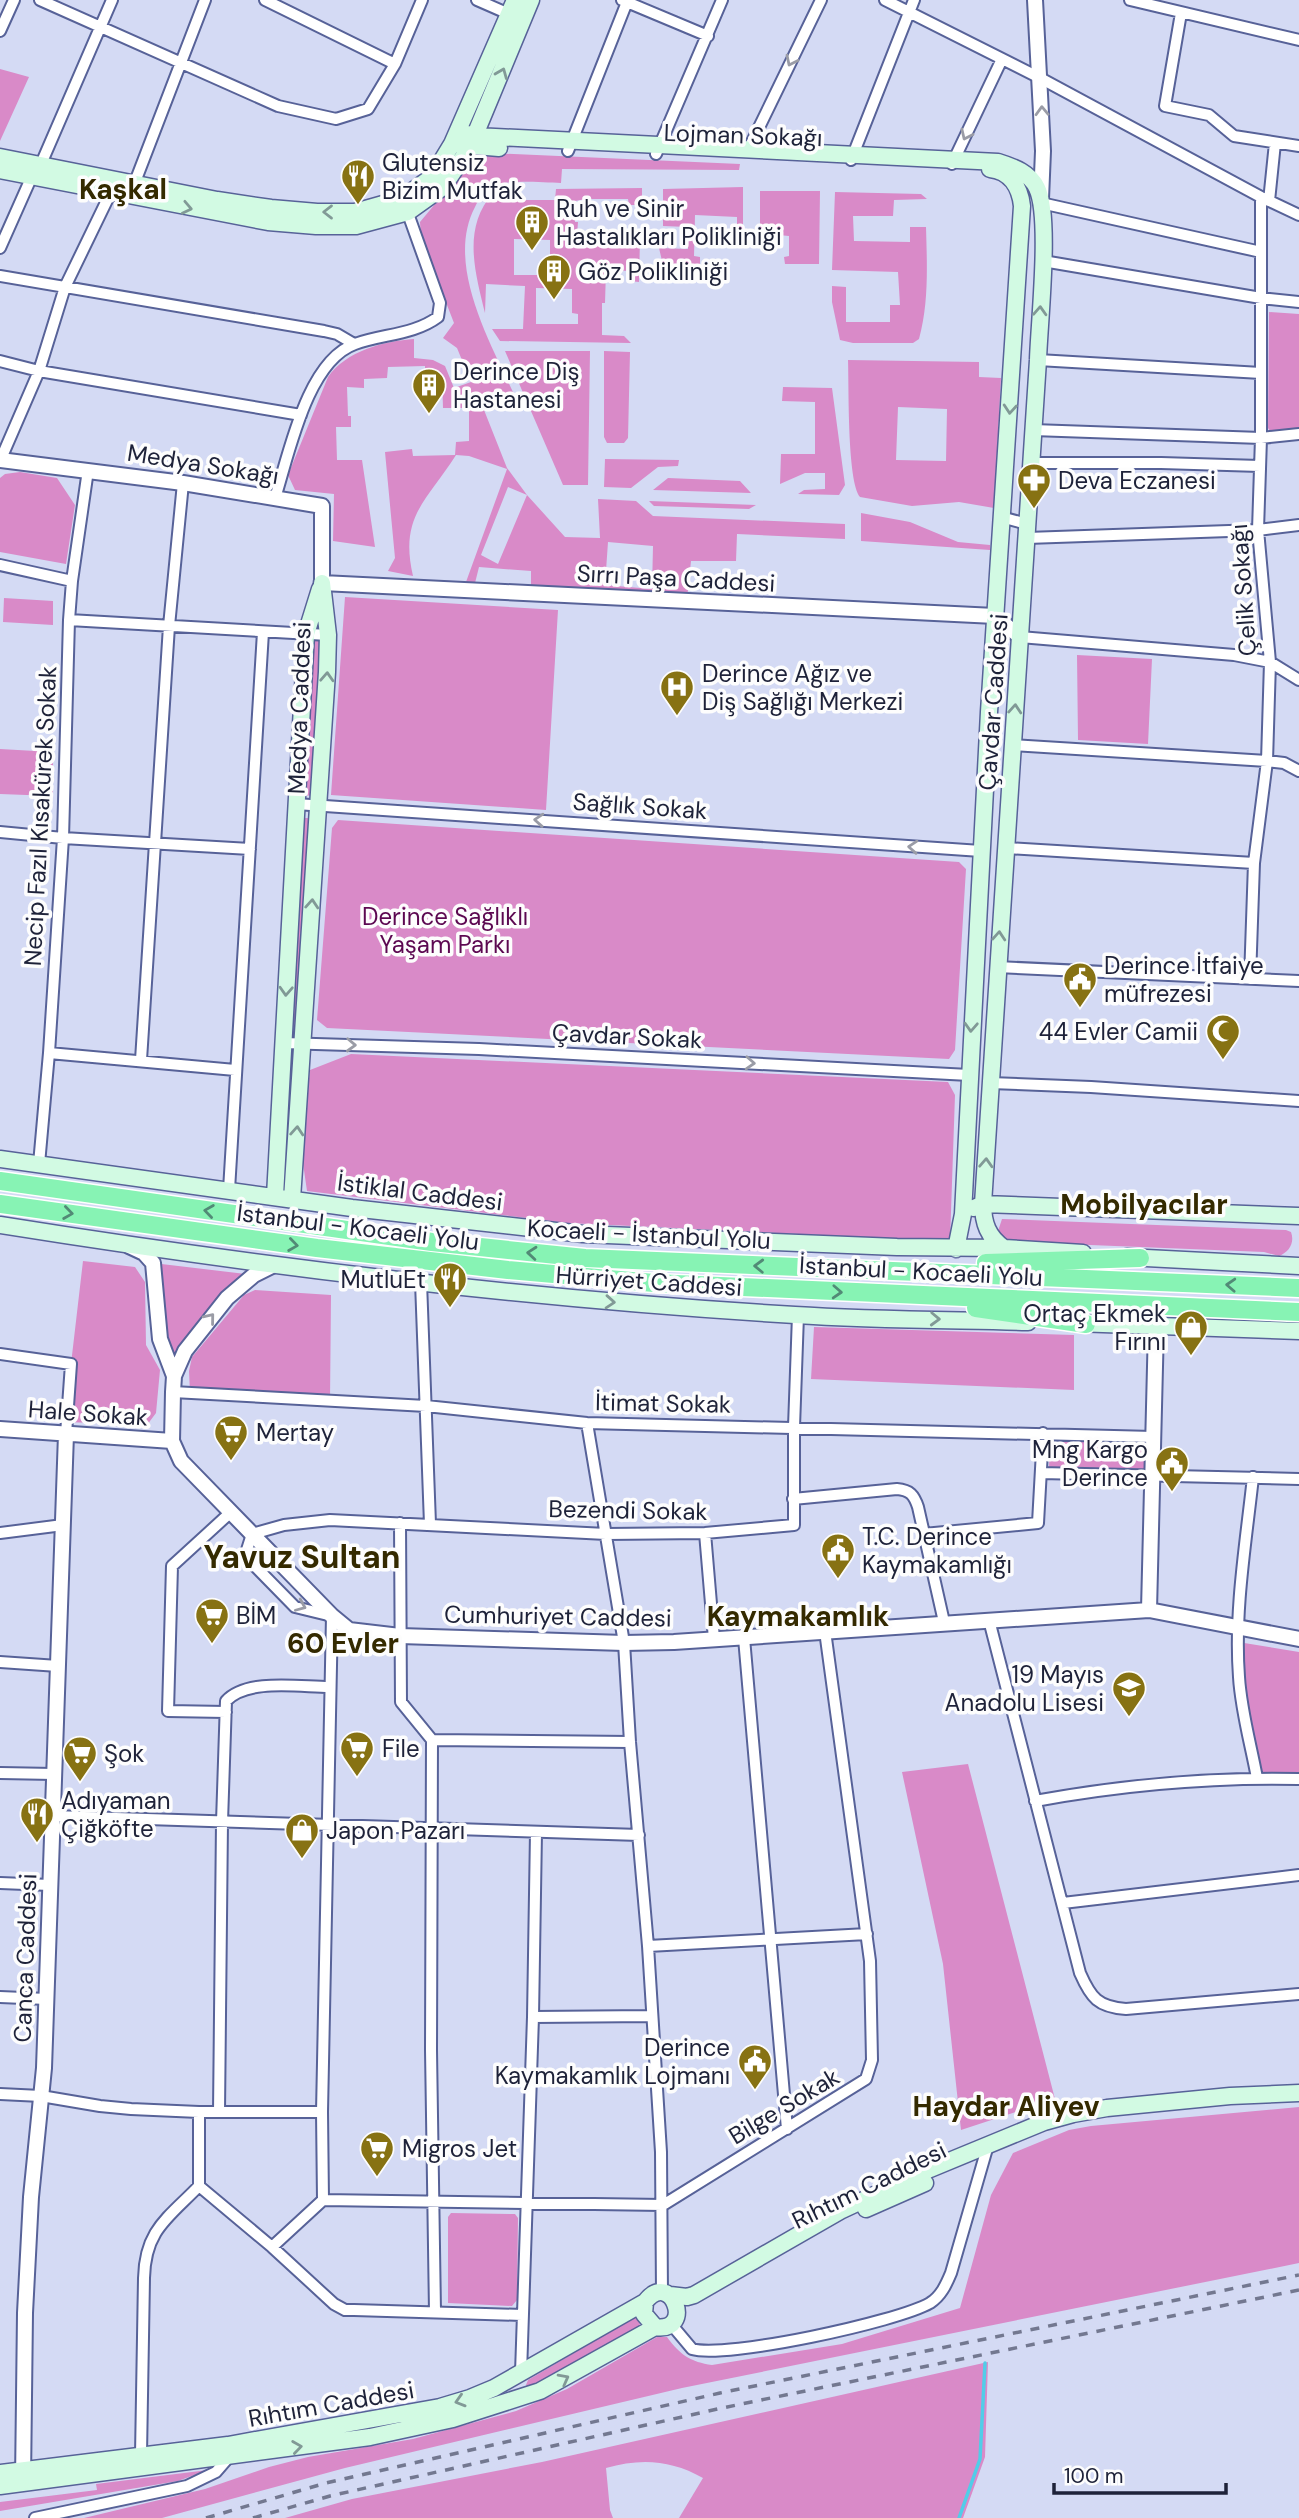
<svg xmlns="http://www.w3.org/2000/svg" width="1299" height="2518" font-family="'DM Sans',sans-serif">
<style>
.green{fill:#d98ac8;fill-rule:evenodd}
.lines{fill:none;stroke-linecap:round;stroke-linejoin:round}
.stream{stroke:#51cde8;stroke-width:3.5}
.minor-casing{stroke:#576298;stroke-width:14}
.tertiary-casing{stroke:#576298;stroke-width:18}
.secondary-casing{stroke:#576298;stroke-width:19}
.trunk-casing{stroke:#fff;stroke-width:21}
.minor{stroke:#fff;stroke-width:10}
.tertiary{stroke:#fff;stroke-width:14}
.secondary{stroke:#d2fae3;stroke-width:16}
.trunk{stroke:#87f3b4;stroke-width:18}
.rail{stroke:#737890;stroke-width:3.5;stroke-dasharray:9 9;stroke-linecap:butt}
.oneway{stroke:#9a9ca6}
.oneway2{stroke:#819996}
.oneway3{stroke:#528a76}
.labels{text-anchor:middle;dominant-baseline:central;stroke-width:7;stroke-linejoin:round;paint-order:stroke}
.street-label{font-size:24px;fill:#1e2239;stroke:#fdfdfd}
.poi-label{font-size:24px;fill:#1e2239;stroke:#fdfdfd;text-anchor:start}
.park-label{font-size:24px;fill:#5c0851;stroke:#fdfdfd}
.quarter-label{font-size:28px;font-weight:bold;fill:#342a00;stroke:#fdfdfd}
.district-label{font-size:32px;font-weight:bold;fill:#342a00;stroke:#fdfdfd}
</style>
<rect width="100%" height="100%" fill="#d4daf4"/>
<path class="green" d="M0,69L29,77L0,141Z
M490,153L740,164L739,170L562,169L561,183C543,183 507,179 492,186C483,190 479,199 475,207C444,266 493,347 518,403L484,410L507,468L527,495L565,537L600,538L598,499L636,501L653,516L845,524V539L737,534L736,561H691L687,599L531,587V571L479,567L475,583L466,582L507,469L469,456L456,455C427,501 399,516 413,576L388,571L395,558L385,452L412,449L413,456L455,455L456,442L469,441V408H443L442,376H425V366L388,367L387,378L364,379V388L347,387L348,416H351V427H336L337,460H362L375,547L333,541L334,494L295,490L288,475L328,377C346,351 384,341 414,339V358L433,360L445,366L454,388L471,382L457,348L443,338L454,323L421,238L420,222L471,161ZM508,487L527,495L498,564L481,555ZM608,542L653,546L652,589L605,585Z
M743,187V240H739V248H737V217L695,215L694,256L700,257V266L663,265L659,248L688,249V227L663,226V189Z
M642,188V205H629L628,199H586L575,201V222H578L577,235L620,236V233L635,234L640,238L639,282L629,281V271L606,270L605,303H602V335L624,336L631,343L500,341L492,329H523L525,286L486,284L485,313C475,272 462,228 493,193L513,189V200H555L556,189ZM514,239L550,240V264L557,265L556,275H514ZM536,288L572,289V313L578,314V324H536Z
M760,191H820L819,264H785L784,257L789,256V236L768,234L760,237Z
M835,192L921,194L927,199L894,200L893,216H853L854,241L910,242V227H926C927,264 929,303 919,339L913,343H853L840,340L832,302V286L846,287V322H890V305H900L898,272L832,270Z
M1269,312L1299,314V428L1270,431L1268,428Z
M505,351H590L588,485H563Z
M604,351L630,352L628,438L624,443H607L604,437Z
M848,360L979,362V377L1001,378L994,508L959,502L912,506L860,497C847,481 849,386 848,360ZM898,407L947,409L946,461L896,460Z
M783,387L832,388L845,485L839,495L798,494L804,490L825,489V473H805L780,484L781,454H815V402L782,401Z
M605,459L679,460L678,466L658,467L631,488L604,487Z
M20,472L57,478L75,505L66,564L0,552V478L5,474Z
M668,478L740,481L751,493L653,490Z
M649,501L756,505L749,509L654,506Z
M861,513L910,522L958,542L990,545V550L861,541Z
M345,597L558,610L546,810L331,795Z
M4,598L53,601V625L3,622Z
M310,639L323,640L313,796L302,795Z
M1077,655L1152,659L1148,744L1078,740Z
M0,749L53,752V796L0,794Z
M300,818H313L299,1027H289Z
M338,820L959,862L966,869L955,1050L949,1059L327,1028L317,1020L332,828Z
M351,1054L948,1082L955,1095L950,1241L567,1223L307,1191L301,1149L310,1070Z
M1002,1219L1286,1230L1291,1232C1295,1243 1289,1252 1279,1256L1264,1252L1013,1242L1004,1240L998,1231Z
M83,1261L135,1267L145,1282L146,1345L160,1370L156,1413L147,1425L67,1422L71,1364Z
M153,1263L254,1275L174,1376Z
M255,1290L331,1295L330,1401L190,1393L189,1371L192,1357L244,1295Z
M814,1327L1074,1335V1390L811,1379Z
M1050,1441L1145,1444L1144,1470L1049,1467Z
M1238,1642L1299,1652V1779L1257,1778Z
M968,1764L1055,2099L961,2130L943,1964L902,1772Z
M1299,2107V2263L682,2388L345,2468L162,2518H84L205,2489L269,2467L308,2457L413,2439L516,2411L567,2389L657,2337H667C680,2355 691,2362 712,2365L842,2344L960,2308L991,2195L1013,2153L1069,2130L1091,2126Z
M451,2213L515,2214L518,2218L517,2300L512,2306L448,2303V2217Z
M637,2316L641,2328L528,2389L526,2385L528,2380Z
M988,2362L985,2457L963,2518H679L703,2478C671,2460 641,2458 606,2468L610,2510L613,2518H285L352,2499L542,2462Z
M208,2470L178,2481L0,2511V2502L97,2490L96,2484Z"/>
<g class="lines">
<path class="stream" d="M959,2518L980,2459L985,2363"/>
<g class="minor-casing">
<path id="minor" d="M40,0L278,106L336,119L368,109L395,64L422,0
M265,0L395,64
M477,0L509,14
M622,0L708,36
M885,0L1040,78L1261,197L1299,215
M1130,0L1299,40
M1181,13L1165,106L1209,115L1234,136L1299,146
M0,31L14,0
M748,150L821,0
M568,151L627,2
M656,154L722,0
M851,160L914,0
M41,164L112,0
M952,164L1002,59
M130,184L135,182L205,0
M1269,201L1275,143
M1041,203L1261,252
M0,248L32,176
M1043,261L1261,298L1299,302
M0,276L324,331L337,334L354,344
M1038,360L1261,373
M0,361L39,371L301,415
M1033,430L1261,438L1299,434
M0,461L39,371L65,287L111,192L115,191
M1031,463H1161L1260,466
M275,498C289,454 307,361 355,344C382,334 414,335 438,317L440,303L406,208
M1001,517L1027,524
M1027,538L1258,530L1299,525
M0,565L72,581
M69,620L328,635
M1020,637L1234,655L1270,662L1299,680
M1013,745L1267,761L1284,763L1299,771
M296,804L981,851
M0,832L63,838L250,849
M1006,848L1254,863
M997,967L1299,981
M1250,979L1254,863L1267,761L1270,662L1258,530L1261,438V197
M283,1043L479,1049L969,1075
M49,1053L235,1070
M141,1060L169,626L183,483
M990,1083L1091,1087L1299,1101
M39,1164L49,1053L63,838L69,620L72,581L88,470
M229,1190L263,632
M421,1282L430,1524
M0,1354L71,1364L66,1434
M173,1392L426,1406L587,1423L1153,1437
M587,1423L624,1643L630,1742L648,1946L661,2152L662,2293
M1041,1473L1299,1479
M1253,1477C1246,1542 1234,1611 1239,1677C1241,1711 1251,1745 1257,1778
M793,1499L897,1489C910,1490 914,1495 918,1507L944,1622
M400,1523L401,1702L432,1740L630,1742
M0,1533L63,1525
M705,1533L714,1639
M924,1534L1038,1523L1043,1433
M989,1620L1080,1973C1091,1998 1098,2007 1126,2009L1299,1994
M744,1638L787,2129
M0,1662L58,1666
M226,1712L168,1711L172,1566L231,1512
M432,1740L431,2050L435,2312
M0,1773L54,1774
M1035,1801C1122,1785 1210,1777 1299,1779
M53,1816L639,1835
M0,1883L50,1885
M1063,1903L1299,1875
M648,1946L867,1934
M0,1997L47,1999
M533,2017L652,2016
M0,2094L41,2096L100,2106L131,2109L199,2112H322
M219,2112L222,1822L226,1701C247,1678 300,1687 329,1687
M199,2186L272,2247L334,2304L345,2310H354L522,2315
M323,2200L663,2205L866,2079L872,2060L870,1961L825,1631
M272,2247L323,2200L322,2112L332,1616L295,1607L245,1556L252,1534L284,1525L330,1520L606,1534L705,1533L794,1525V1427L798,1315
M671,2324L692,2349C726,2359 897,2322 930,2303C941,2296 946,2285 951,2273L988,2145
M521,2373L533,2017L536,1832
M141,2455L144,2278C145,2230 168,2218 199,2186V2112
M35,2518L187,2486L216,2472L229,2457"/>
</g>
<g class="tertiary-casing">
<path id="tertiary" d="M1035,0L1043,151L1041,199
M0,460L183,483L322,506V583L995,616L1020,637
M129,1246L144,1253L153,1263L160,1339L174,1376
M274,1265L254,1275L227,1298L185,1351L174,1376L173,1392L172,1441L181,1461L332,1616L349,1630L400,1636L624,1643L674,1642L1149,1610L1299,1639
M0,1429L172,1441
M1149,1610L1156,1326
M23,2481L25,2313L31,2197L44,2068L66,1434"/>
</g>
<g class="secondary-casing">
<path id="secondary" d="M459,132L476,136L998,162C1014,167 1030,173 1037,188C1051,217 1039,324 1038,360L983,1204C983,1223 988,1237 1004,1248
M452,144L499,148
M0,157L217,200L271,208L317,212H355L401,199L432,177L452,144L515,0
M0,170L268,222L316,226H356L408,212L443,187L470,147L531,0
M0,1159L352,1208L583,1234L897,1247L1004,1248L1083,1253
M275,1196L306,634L320,589
M292,1199L327,672L328,635L322,583
M974,1208L983,1204L1299,1216
M0,1225C263,1267 528,1299 795,1315C872,1320 950,1320 1028,1322
M956,1249L963,1214L989,712L1022,206C1020,187 1010,171 990,169
M1127,1257L1299,1266
M1075,1323L1299,1331
M866,2209L925,2183
M670,2295L687,2297L694,2295L840,2211L930,2169L1044,2122L1073,2114L1107,2108L1230,2096L1299,2093
M0,2473L228,2445L440,2407L470,2398L494,2388L645,2302
M0,2486L370,2437L453,2419L540,2391L655,2327C696,2333 671,2268 645,2302L644,2314L655,2327"/>
</g>
<g class="trunk-casing">
<path id="trunk" d="M0,1181L432,1242L585,1258L1299,1288
M0,1204L317,1248L508,1270L654,1283L1299,1312
M986,1263L1140,1258
M976,1308L1086,1324"/>
</g>
<use href="#minor" class="minor"/>
<use href="#tertiary" class="tertiary"/>
<use href="#secondary" class="secondary"/>
<use href="#trunk" class="trunk"/>
<path class="rail" d="M206,2518L326,2483L720,2393L1299,2275
M253,2518L330,2496L722,2408L1299,2290"/>
</g>
<defs><path id="oneway-chevron" d="M-2-3.5L2.5 0L-2 3.5" fill="none" stroke-width="1.6" stroke-linecap="round" stroke-linejoin="round" transform="scale(1.75)"/></defs>
<g class="oneway">
<use href="#oneway-chevron" transform="translate(791 61) rotate(116)"/>
<use href="#oneway-chevron" transform="translate(1042 111) rotate(-92)"/>
<use href="#oneway-chevron" transform="translate(966 135) rotate(115)"/>
<use href="#oneway-chevron" transform="translate(539 820) rotate(-176)"/>
<use href="#oneway-chevron" transform="translate(913 847) rotate(-176)"/>
<use href="#oneway-chevron" transform="translate(351 1045) rotate(2)"/>
<use href="#oneway-chevron" transform="translate(750 1063) rotate(3)"/>
<use href="#oneway-chevron" transform="translate(210 1318) rotate(-51)"/>
<use href="#oneway-chevron" transform="translate(301 1606) rotate(23)"/>
</g>
<g class="oneway2">
<use href="#oneway-chevron" transform="translate(502 73) rotate(-68)"/>
<use href="#oneway-chevron" transform="translate(187 208) rotate(12)"/>
<use href="#oneway-chevron" transform="translate(328 212) rotate(-180)"/>
<use href="#oneway-chevron" transform="translate(1040 311) rotate(-87)"/>
<use href="#oneway-chevron" transform="translate(1010 409) rotate(95)"/>
<use href="#oneway-chevron" transform="translate(327 677) rotate(-87)"/>
<use href="#oneway-chevron" transform="translate(1015 709) rotate(-86)"/>
<use href="#oneway-chevron" transform="translate(312 904) rotate(-86)"/>
<use href="#oneway-chevron" transform="translate(999 936) rotate(-86)"/>
<use href="#oneway-chevron" transform="translate(286 991) rotate(93)"/>
<use href="#oneway-chevron" transform="translate(971 1027) rotate(93)"/>
<use href="#oneway-chevron" transform="translate(297 1131) rotate(-86)"/>
<use href="#oneway-chevron" transform="translate(986 1163) rotate(-87)"/>
<use href="#oneway-chevron" transform="translate(610 1302) rotate(4)"/>
<use href="#oneway-chevron" transform="translate(935 1319) rotate(2)"/>
<use href="#oneway-chevron" transform="translate(564 2379) rotate(-28)"/>
<use href="#oneway-chevron" transform="translate(460 2401) rotate(163)"/>
<use href="#oneway-chevron" transform="translate(297 2447) rotate(-8)"/>
</g>
<g class="oneway3">
<use href="#oneway-chevron" transform="translate(209 1211) rotate(-172)"/>
<use href="#oneway-chevron" transform="translate(68 1213) rotate(8)"/>
<use href="#oneway-chevron" transform="translate(293 1245) rotate(8)"/>
<use href="#oneway-chevron" transform="translate(532 1253) rotate(-175)"/>
<use href="#oneway-chevron" transform="translate(759 1266) rotate(-178)"/>
<use href="#oneway-chevron" transform="translate(1231 1285) rotate(-177)"/>
<use href="#oneway-chevron" transform="translate(837 1292) rotate(3)"/>
</g>
<defs>
<g id="restaurant-pin" transform="scale(1.75)"><path d="M0 17L-7.5 6A9.5 9.5 0 1 1 7.5 6Z" fill="#877213" stroke="#fdfdfd"/><path d="M-5-6h1v4h1v-4h1v4h1v-4h1v5L-1.5 .5V6h-2V.5L-5-1ZM5-6V6H3V1.5H1.5Q1.5-4 5-6Z" fill="#fff"/></g>
<g id="building-pin" transform="scale(1.75)"><path d="M0 17L-7.5 6A9.5 9.5 0 1 1 7.5 6Z" fill="#877213" stroke="#fdfdfd"/><path d="M-4-6H4V6H1V3H-1V6H-4ZM-2.5-4.3h1.7v1.8h-1.7ZM.8-4.3h1.7v1.8H.8ZM-2.5-1h1.7V.8h-1.7ZM.8-1h1.7V.8H.8Z" fill="#fff"/></g>
<g id="pharmacy-pin" transform="scale(1.75)"><path d="M0 17L-7.5 6A9.5 9.5 0 1 1 7.5 6Z" fill="#877213" stroke="#fdfdfd"/><path d="M-2-6h4v4h4v4h-4v4h-4v-4h-4v-4h4Z" fill="#fff"/></g>
<g id="hospital-pin" transform="scale(1.75)"><path d="M0 17L-7.5 6A9.5 9.5 0 1 1 7.5 6Z" fill="#877213" stroke="#fdfdfd"/><path d="M-5-5h3v3.5h4V-5h3V5h-3V1.5h-4V5h-3Z" fill="#fff"/></g>
<g id="civic-pin" transform="scale(1.75)"><path d="M0 17L-7.5 6A9.5 9.5 0 1 1 7.5 6Z" fill="#877213" stroke="#fdfdfd"/><path d="M-.6-6.5H3V-4.5H.6V-3L4-1V1h2V6H-6V1h2V-1L-.6-3ZM-1.2 2.5V6h2.4V2.5Z" fill="#fff"/></g>
<g id="mosque-pin" transform="scale(1.75)"><path d="M0 17L-7.5 6A9.5 9.5 0 1 1 7.5 6Z" fill="#877213" stroke="#fdfdfd"/><path d="M3.5-4.9A6 6 0 1 0 3.5 4.9A5 5 0 1 1 3.5-4.9Z" fill="#fff"/></g>
<g id="shop-pin" transform="scale(1.75)"><path d="M0 17L-7.5 6A9.5 9.5 0 1 1 7.5 6Z" fill="#877213" stroke="#fdfdfd"/><path d="M-5-2.5h2.3a2.7 3.5 0 0 1 5.4 0H5L5.5 6h-11ZM-1.5-2.5h3a1.5 2.3 0 0 0-3 0Z" fill="#fff"/></g>
<g id="supermarket-pin" transform="scale(1.75)"><path d="M0 17L-7.5 6A9.5 9.5 0 1 1 7.5 6Z" fill="#877213" stroke="#fdfdfd"/><path d="M-6-5.5h2.5l.6 2H6L4.5 2H-2.5L-4.4-4H-6ZM-1.5 3.2a1.3 1.3 0 1 0 .1 0ZM3 3.2a1.3 1.3 0 1 0 .1 0Z" fill="#fff"/></g>
<g id="school-pin" transform="scale(1.75)"><path d="M0 17L-7.5 6A9.5 9.5 0 1 1 7.5 6Z" fill="#877213" stroke="#fdfdfd"/><path d="M0-5L7-2L0 1L-7-2ZM-4 1L0 2.5L4 1V4Q0 6-4 4Z" fill="#fff"/></g>
</defs>
<g fill-rule="evenodd">
<use href="#restaurant-pin" x="358" y="176"/>
<use href="#building-pin" x="532" y="222"/>
<use href="#building-pin" x="554" y="271"/>
<use href="#building-pin" x="429" y="385"/>
<use href="#pharmacy-pin" x="1034" y="480"/>
<use href="#hospital-pin" x="677" y="687"/>
<use href="#civic-pin" x="1080" y="979"/>
<use href="#mosque-pin" x="1223" y="1031"/>
<use href="#restaurant-pin" x="450" y="1279"/>
<use href="#shop-pin" x="1191" y="1327"/>
<use href="#supermarket-pin" x="231" y="1432"/>
<use href="#civic-pin" x="1172" y="1463"/>
<use href="#civic-pin" x="838" y="1550"/>
<use href="#supermarket-pin" x="212" y="1615"/>
<use href="#school-pin" x="1129" y="1688"/>
<use href="#supermarket-pin" x="357" y="1748"/>
<use href="#supermarket-pin" x="80" y="1753"/>
<use href="#restaurant-pin" x="37" y="1814"/>
<use href="#shop-pin" x="302" y="1830"/>
<use href="#civic-pin" x="755" y="2061"/>
<use href="#supermarket-pin" x="377" y="2148"/>
</g>
<g class="labels">
<g class="street-label">
<text transform="translate(743 135) rotate(2)">Lojman Sokağı</text>
<text transform="translate(203 464) rotate(9)">Medya Sokağı</text>
<text transform="translate(676 578) rotate(3)">Sırrı Paşa Caddesi</text>
<text transform="translate(1243 590) rotate(-94)">Çelik Sokağı</text>
<text transform="translate(993 702) rotate(-86)">Çavdar Caddesi</text>
<text transform="translate(299 708) rotate(-88)">Medya Caddesi</text>
<text transform="translate(640 806) rotate(4)">Sağlık Sokak</text>
<text transform="translate(40 816) rotate(-87)">Necip Fazıl Kısakürek Sokak</text>
<text transform="translate(627 1036) rotate(3)">Çavdar Sokak</text>
<text transform="translate(420 1192) rotate(7)">İstiklal Caddesi</text>
<text transform="translate(358 1227) rotate(7)">İstanbul - Kocaeli Yolu</text>
<text transform="translate(649 1234) rotate(3)">Kocaeli - İstanbul Yolu</text>
<text transform="translate(921 1271) rotate(3)">İstanbul - Kocaeli Yolu</text>
<text transform="translate(649 1281) rotate(4)">Hürriyet Caddesi</text>
<text transform="translate(663 1403) rotate(1)">İtimat Sokak</text>
<text transform="translate(88 1413) rotate(4)">Hale Sokak</text>
<text transform="translate(628 1510) rotate(1)">Bezendi Sokak</text>
<text transform="translate(558 1616) rotate(1)">Cumhuriyet Caddesi</text>
<text transform="translate(25 1958) rotate(-88)">Canca Caddesi</text>
<text transform="translate(784 2106) rotate(-31)">Bilge Sokak</text>
<text transform="translate(869 2185) rotate(-26)">Rıhtım Caddesi</text>
<text transform="translate(331 2404) rotate(-10)">Rıhtım Caddesi</text>
</g>
<g class="poi-label">
<text x="382" y="162">Glutensiz<tspan x="382" dy="28">Bizim Mutfak</tspan></text>
<text x="556" y="208">Ruh ve Sinir<tspan x="556" dy="28">Hastalıkları Polikliniği</tspan></text>
<text x="578" y="271">Göz Polikliniği</text>
<text x="453" y="371">Derince Diş<tspan x="453" dy="28">Hastanesi</tspan></text>
<text x="1058" y="480">Deva Eczanesi</text>
<text x="702" y="673">Derince Ağız ve<tspan x="702" dy="28">Diş Sağlığı Merkezi</tspan></text>
<text x="1104" y="965">Derince İtfaiye<tspan x="1104" dy="28">müfrezesi</tspan></text>
<text x="1198" y="1031" text-anchor="end">44 Evler Camii</text>
<text x="426" y="1279" text-anchor="end">MutluEt</text>
<text x="1166" y="1313" text-anchor="end">Ortaç Ekmek<tspan x="1166" dy="28">Fırını</tspan></text>
<text x="256" y="1432">Mertay</text>
<text x="1148" y="1449" text-anchor="end">Mng Kargo<tspan x="1148" dy="28">Derince</tspan></text>
<text x="862" y="1536">T.C. Derince<tspan x="862" dy="28">Kaymakamlığı</tspan></text>
<text x="236" y="1615">BİM</text>
<text x="1104" y="1674" text-anchor="end">19 Mayıs<tspan x="1104" dy="28">Anadolu Lisesi</tspan></text>
<text x="382" y="1748">File</text>
<text x="104" y="1753">Şok</text>
<text x="61" y="1800">Adıyaman<tspan x="61" dy="28">Çiğköfte</tspan></text>
<text x="326" y="1830">Japon Pazarı</text>
<text x="730" y="2047" text-anchor="end">Derince<tspan x="730" dy="28">Kaymakamlık Lojmanı</tspan></text>
<text x="402" y="2148">Migros Jet</text>
</g>
<g class="park-label">
<text x="445" y="916">Derince Sağlıklı<tspan x="445" dy="28">Yaşam Parkı</tspan></text>
</g>
<g class="quarter-label">
<text x="123" y="189">Kaşkal</text>
<text x="1144" y="1204">Mobilyacılar</text>
<text x="798" y="1616">Kaymakamlık</text>
<text x="343" y="1643">60 Evler</text>
<text x="1006" y="2106">Haydar Aliyev</text>
</g>
<g class="district-label">
<text x="302" y="1557">Yavuz Sultan</text>
</g>
</g>
<path d="M1054 2483v10h172v-10" fill="none" stroke="#1e2239" stroke-width="3.5"/>
<text x="1064" y="2483" font-size="21" fill="#1e2239" stroke="#fdfdfd" stroke-width="5" paint-order="stroke">100 m</text>
</svg>
